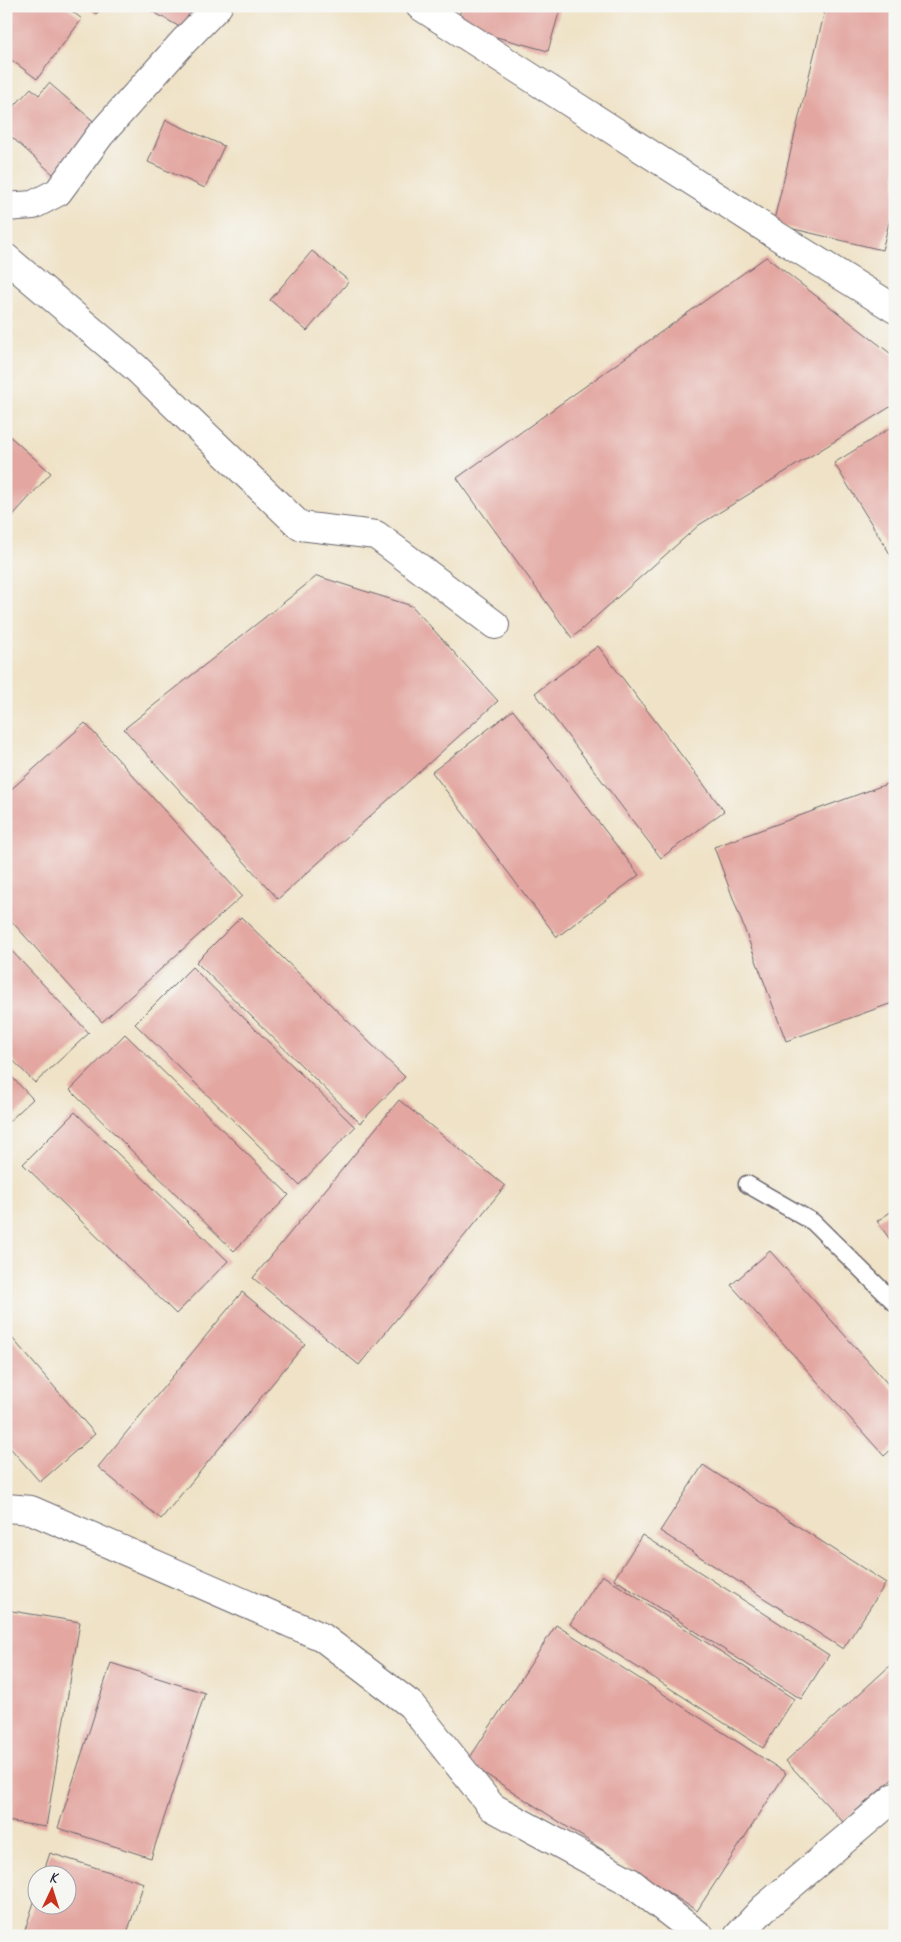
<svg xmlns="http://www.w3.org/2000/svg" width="901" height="1942" font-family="Caveat,sans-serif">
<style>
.building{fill:#e3a6a0}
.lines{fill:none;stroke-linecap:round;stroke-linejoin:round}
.service-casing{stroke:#6a656c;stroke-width:19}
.minor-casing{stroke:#6a656c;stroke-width:30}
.service{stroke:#fff;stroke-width:16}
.minor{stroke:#fff;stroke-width:28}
</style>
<rect width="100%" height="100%" fill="#f6f6f2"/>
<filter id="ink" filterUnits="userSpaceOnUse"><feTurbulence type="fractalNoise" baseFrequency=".02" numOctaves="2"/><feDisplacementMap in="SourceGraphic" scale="10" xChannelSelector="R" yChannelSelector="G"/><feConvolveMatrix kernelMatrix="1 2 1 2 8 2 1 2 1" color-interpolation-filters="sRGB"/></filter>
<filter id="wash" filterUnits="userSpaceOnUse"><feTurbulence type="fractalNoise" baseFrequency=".0096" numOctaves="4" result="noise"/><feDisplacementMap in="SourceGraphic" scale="20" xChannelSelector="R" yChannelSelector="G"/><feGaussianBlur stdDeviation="1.12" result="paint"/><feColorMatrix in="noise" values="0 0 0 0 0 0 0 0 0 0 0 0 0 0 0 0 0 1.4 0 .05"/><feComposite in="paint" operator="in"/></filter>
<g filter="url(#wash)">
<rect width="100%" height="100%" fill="#efe2c6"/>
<g id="blocks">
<path class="building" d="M6,6H65L82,19L37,79L6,56Z
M86,6H104L96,14Z
M150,6H203L187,31L148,9Z
M462,6H561L548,51L456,26Z
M826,6H895V200L882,250L773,224Z
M49,83L98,125L54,175L6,132V115L31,88L39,95Z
M166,120L224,146L205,188L148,162Z
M312,251L349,281L307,331L270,300Z
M766,257L895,357V404L699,525L572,638L457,478Z
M895,425V562L834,463Z
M6,433L51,473L6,523Z
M317,576L412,606L498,701L278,899L124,729Z
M598,646L724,811L661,858L535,693Z
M513,710L639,875L557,937L432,772Z
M85,723L242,896L102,1022L6,915V794Z
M895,781V1002L786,1041L714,847Z
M241,917L405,1077L360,1123L196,962Z
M6,945L89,1033L35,1083L6,1053Z
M192,967L355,1127L299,1185L135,1024Z
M125,1034L289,1195L234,1251L70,1090Z
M6,1071L33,1099L6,1124Z
M399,1100L505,1186L359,1365L253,1278Z
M75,1112L228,1261L176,1314L23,1164Z
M895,1209V1247L877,1221Z
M770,1251L895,1392V1446L884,1456L731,1285Z
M242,1292L305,1344L161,1519L98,1467Z
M6,1331L95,1434L40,1482L6,1443Z
M703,1465L886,1583L843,1649L660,1531Z
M642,1535L829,1655L801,1699L614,1579Z
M602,1575L794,1699L763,1748L570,1624Z
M6,1610L80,1622L46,1827L6,1821Z
M556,1625L786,1773L697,1911L467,1762Z
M895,1661V1777L843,1822L786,1761Z
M111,1663L205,1693L151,1858L58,1828Z
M50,1853L144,1883L126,1936H23L37,1893L38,1904H68V1874H43Z"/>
</g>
</g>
<g filter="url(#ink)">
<use href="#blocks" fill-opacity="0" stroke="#6a656c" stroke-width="1"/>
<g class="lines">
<g class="service-casing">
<path id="service" d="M747,1184L813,1222L895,1303"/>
</g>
<g class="minor-casing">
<path id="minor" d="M420,6L779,237L895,309
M6,207L33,205L58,192L100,135L184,41L218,6
M6,258L136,368L300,526L376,535L495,625
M6,1508L31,1510L322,1637L411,1705L492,1807L630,1882L700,1936
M738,1936L763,1909L895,1797"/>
</g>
<use href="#service" class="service"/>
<use href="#minor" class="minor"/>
</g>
</g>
<rect width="901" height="1942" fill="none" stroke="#f6f6f2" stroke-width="25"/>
<g transform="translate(52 1890) rotate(4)"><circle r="24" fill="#f6f6f2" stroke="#a1a1a9"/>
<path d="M0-4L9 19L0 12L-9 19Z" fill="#c8321e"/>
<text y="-8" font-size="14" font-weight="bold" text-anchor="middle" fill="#22223b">K</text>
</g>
</svg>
